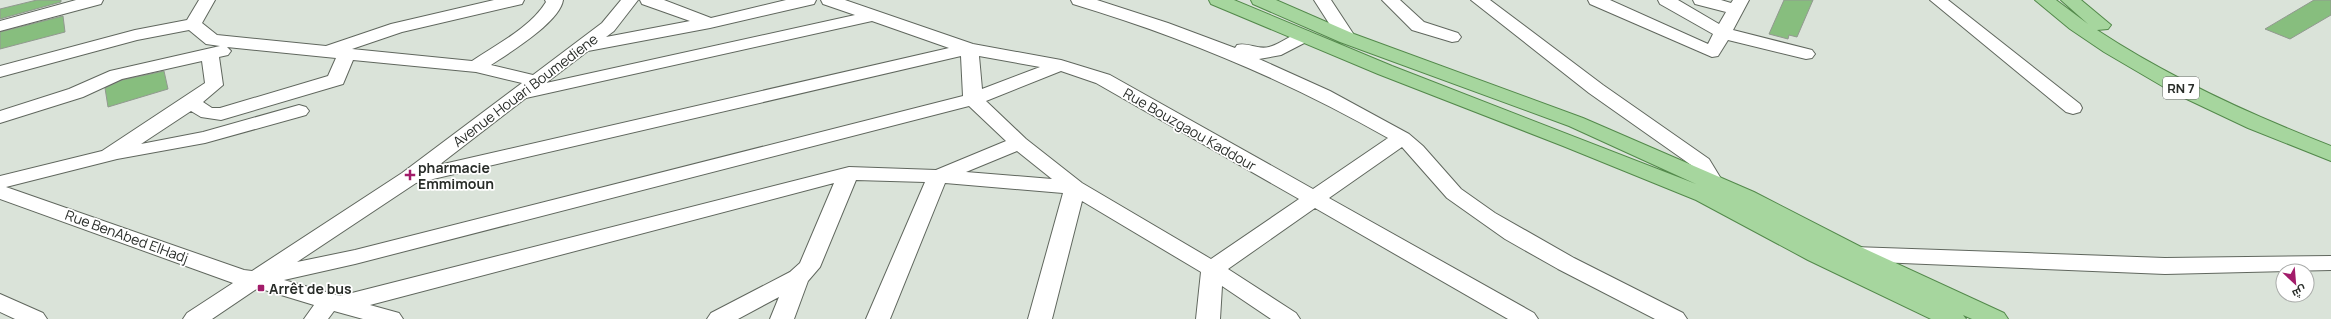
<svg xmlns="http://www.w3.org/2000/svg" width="2331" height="319" font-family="Manrope,Cairo,sans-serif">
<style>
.building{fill:#87be7e;stroke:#91998f}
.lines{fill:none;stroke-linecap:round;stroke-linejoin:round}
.minor-casing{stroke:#60675e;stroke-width:2}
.major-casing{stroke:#53894b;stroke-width:2}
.minor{fill:#fff;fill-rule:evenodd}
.major{fill:#a6d69e;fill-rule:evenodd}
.poi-dot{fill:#a21c6a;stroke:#fff;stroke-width:1.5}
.labels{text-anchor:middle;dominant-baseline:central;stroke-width:3.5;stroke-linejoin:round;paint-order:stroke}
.shield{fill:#fff;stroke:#696c69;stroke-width:1}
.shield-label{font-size:13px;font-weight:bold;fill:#292d29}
.street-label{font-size:14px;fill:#292d29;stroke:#fff}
.poi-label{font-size:14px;font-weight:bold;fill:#292d29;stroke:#fff;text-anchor:start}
</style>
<rect width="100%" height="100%" fill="#dae3d9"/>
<path class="building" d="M37,0H61V2L0,19V9Z
M1784,0H1813L1797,37L1789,35L1788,39L1769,34Z
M2314,0H2331V15L2290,39L2265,29Z
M63,16L65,32L0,49V32Z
M164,71L168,89L108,107L105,88L122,80Z"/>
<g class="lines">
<g class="minor-casing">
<path id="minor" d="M76,0H103L101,4L0,31V21Z
M199,0H215L202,23L217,35L326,46L391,24L494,0H524L522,4L402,32L352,49L472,61C497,44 530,28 546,2L545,0H563C560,22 509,53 491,65L533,75L602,23L621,0H638L614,31L606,37L690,21L642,4L640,0H664L711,18L786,0H816L814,4L710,28L588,51L546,83L855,15L823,4L821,0H845L973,44L1061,60L1110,75L1313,189L1388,138C1288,81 1183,37 1073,4L1071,0H1097L1168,23L1235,48L1237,45C1248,42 1257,50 1269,47C1281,44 1291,34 1304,31L1310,32L1313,36L1310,40L1281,55L1259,59L1330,91L1409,134L1423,146L1461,189L1495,213L1574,258L1683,313L1687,319H1655L1558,269L1505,239L1447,198L1402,147L1329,198L1534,313L1538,319H1508L1315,208L1228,269L1296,313L1300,319H1271L1222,286L1220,319H1196L1201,272L1082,201L1052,319H1028L1063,193L945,183L890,319H866L925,182L856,180L820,267L808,281L794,319H770L779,297L738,319H707L711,313L790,272L800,263L834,183L370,305L399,313L403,319H363L334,311L328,319H304L314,305L258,288L212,319H183L187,313L233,283L0,199V176L102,151L205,83L202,61L122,79L83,97L0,123V111L69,89L110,71L220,46L206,44L189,30L137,40L0,77V66L135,30L187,20ZM872,21L949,48L439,165L526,98ZM227,47L336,58L328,76L220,108H212L203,102L223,85L219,57L228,55L231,51ZM961,56L963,96L355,250L297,262L416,183ZM979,56L1040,67L982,89ZM353,60L476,72L522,83L402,173L252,271L244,270L6,187L117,159L205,143L306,115L309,111L306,107L299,105L203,132L141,144L191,111L201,117L221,120L343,84ZM1061,71L1096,83L1299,199L1211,259L1082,183L1026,139L986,101ZM969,106L1006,141L936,170L849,167L340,296L284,280L355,264ZM1017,151L1052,179L966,172Z
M1314,0H1331L1356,38L1353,42H1341Z
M1382,0H1400L1424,22L1458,33L1461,37L1458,41L1452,42L1412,30Z
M1471,0H1490L1603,85L1709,159L1723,182L1712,199L1705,201L1698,199L1695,194L1703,182L1694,167L1589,93Z
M1588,0H1610L1708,44L1713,34L1660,4L1658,0H1678L1719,24L1726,12L1695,4L1693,0H1721L1731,3L1733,0H1749L1733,30L1812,50L1815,54L1812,58L1806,59L1728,40L1718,56L1712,57L1590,4Z
M1930,0H1948L2080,104L2082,108L2080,112L2073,114L2066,112Z
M1854,247L2165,258L2331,256V270L2165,274L1854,261L1846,259L1843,254L1846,249Z
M0,294L43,313L47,319H15L0,312Z"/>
</g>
<g class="major-casing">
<path id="major" d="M1209,0H1234L1392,66L1696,184L1569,126L1340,42L1253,4L1251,0H1276L1354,34L1583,118L1754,192L1863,248L2004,313L2008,319H1972L1963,315L1966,319H1931L1808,260L1696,200L1563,146L1378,74L1211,4Z
M2035,0H2056L2088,24L2061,0H2081L2111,25L2108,29L2097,30C2170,78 2249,114 2331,146V161L2248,128L2174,93L2104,52L2070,29Z"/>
</g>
<use href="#minor" class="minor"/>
<use href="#major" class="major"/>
</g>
<g class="poi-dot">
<path d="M408 169h4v4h4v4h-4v4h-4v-4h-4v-4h4z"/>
<rect x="257" y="284" width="8" height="8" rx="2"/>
</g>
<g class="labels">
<rect class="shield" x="2163" y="77" width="36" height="22" rx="3"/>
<g class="shield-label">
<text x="2181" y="88">RN 7</text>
</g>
<g class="street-label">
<text transform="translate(525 90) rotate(-37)">Avenue Houari Boumediene</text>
<text transform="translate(1190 129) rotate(30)">Rue Bouzgaou Kaddour</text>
<text transform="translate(127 236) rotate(20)">Rue BenAbed ElHadj</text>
</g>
<g class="poi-label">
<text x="418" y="167">pharmacie<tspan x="418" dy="16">Emmimoun</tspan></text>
<text x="269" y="288">Arrêt de bus</text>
</g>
</g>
<g transform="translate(2295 283) rotate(154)"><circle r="19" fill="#ffffff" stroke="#a9aba9"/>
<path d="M0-3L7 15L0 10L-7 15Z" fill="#a21c6a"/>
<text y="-6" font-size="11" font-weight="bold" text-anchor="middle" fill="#292d29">ش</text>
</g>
</svg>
